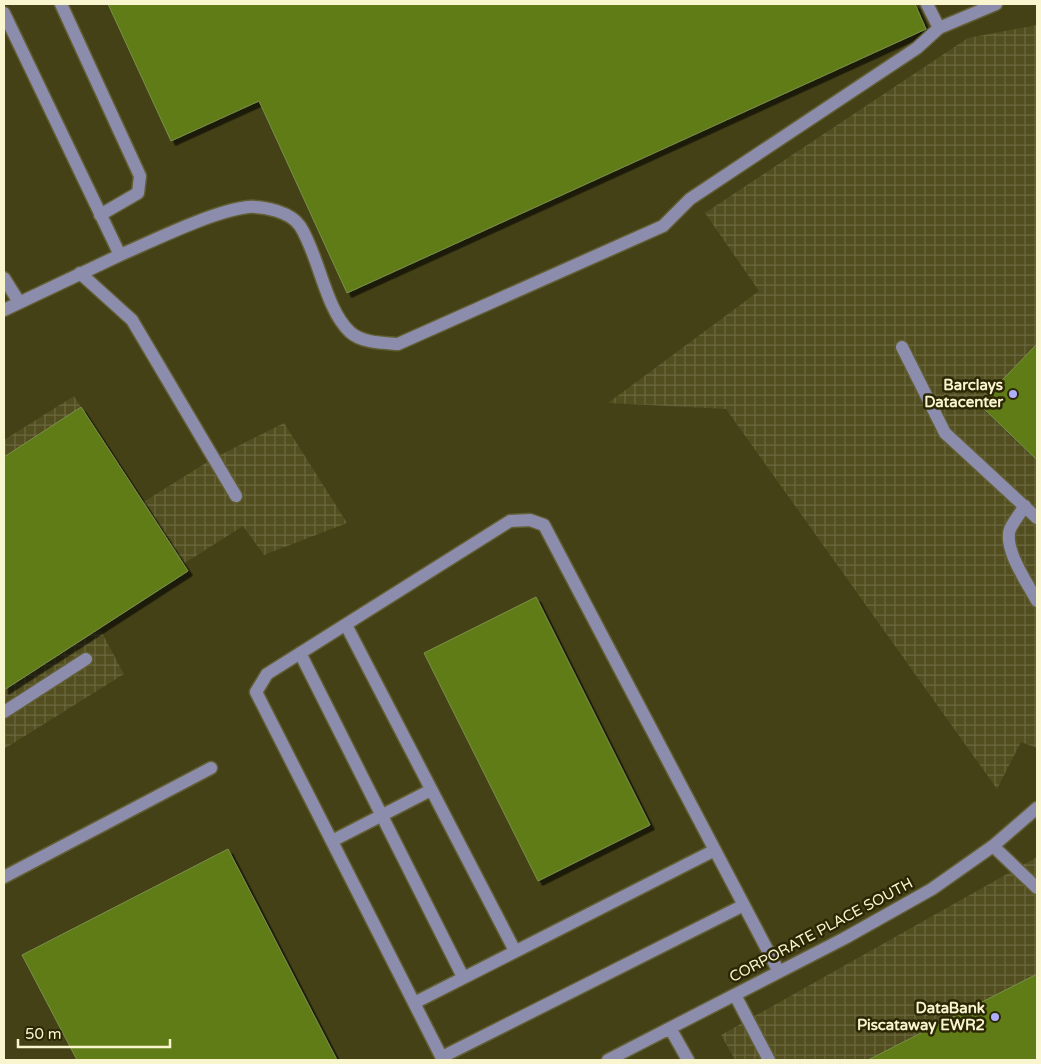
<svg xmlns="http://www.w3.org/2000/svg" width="1041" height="1064" font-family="'Varela Round',sans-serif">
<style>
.industrial{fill:url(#industrial-grid)}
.building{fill:#607b19;stroke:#7a9049;filter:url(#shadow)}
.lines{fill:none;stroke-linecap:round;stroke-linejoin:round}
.minor-casing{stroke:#625e34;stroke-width:15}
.minor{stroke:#8c8dac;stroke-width:12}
.poi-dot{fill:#afaefa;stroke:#2b2705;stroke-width:2}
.labels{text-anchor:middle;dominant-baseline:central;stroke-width:5;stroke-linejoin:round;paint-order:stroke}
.poi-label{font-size:15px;font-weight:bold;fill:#f8f5cf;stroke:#2b2705;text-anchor:end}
.street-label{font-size:15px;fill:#f8f5cf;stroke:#2b2705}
</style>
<defs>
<pattern id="industrial-grid" width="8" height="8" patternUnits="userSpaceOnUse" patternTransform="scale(1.25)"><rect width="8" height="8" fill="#524e20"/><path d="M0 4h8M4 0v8" fill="none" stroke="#6c683f"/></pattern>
<filter id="shadow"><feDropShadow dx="4.5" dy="4.5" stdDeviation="0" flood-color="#0009"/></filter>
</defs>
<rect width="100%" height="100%" fill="#454117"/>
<path class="industrial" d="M1037,25V748L1021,742L997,789L726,409L608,403L759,291L705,213L968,38Z
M74,396L142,503L212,459L284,423L347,523L264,555L243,526L95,620L124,674L4,749V440Z
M1037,857V1060H735L721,1035Z"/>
<path class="building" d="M108,4H915L926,29L347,293L259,101L171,141Z
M1037,344V460L979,404Z
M81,407L188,571L4,690V457Z
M536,597L650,825L538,881L424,653Z
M228,849L337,1060H77L22,955Z
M1037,974V1060H868Z"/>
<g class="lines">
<g class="minor-casing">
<path id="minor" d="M61,4L140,176L138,193L100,215
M4,13L120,255L4,310
M939,28L996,4
M120,255C155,240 213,211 248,207C264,206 291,212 300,226C319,255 325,309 350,332C362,343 383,343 398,344L663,226L690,199L917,48L939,28L927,4
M80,273L132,320L236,496
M4,278L19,302
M902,347L945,433L1037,518
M1025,506C1020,513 1014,521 1010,529C1003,549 1028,584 1037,601
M346,625L515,951
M300,653L463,977
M4,712L86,659
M332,841L431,790
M993,846L1037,888
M4,877L211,768
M735,995L769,1060
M414,1003L715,850
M670,1028L688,1060
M442,1057L744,905
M443,1060L256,692L267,674L510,521L530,520L544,525L779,972
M608,1060L845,938L932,889L993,846L1037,808"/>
</g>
<use href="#minor" class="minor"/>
</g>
<g class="poi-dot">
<circle cx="1013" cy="394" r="5"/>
<circle cx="995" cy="1017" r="5"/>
</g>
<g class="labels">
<g class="poi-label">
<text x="1003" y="385">Barclays<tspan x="1003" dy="17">Datacenter</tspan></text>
<text x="985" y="1008">DataBank<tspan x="985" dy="17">Piscataway EWR2</tspan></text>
</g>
<g class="street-label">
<text transform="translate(821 930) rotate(-28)">CORPORATE PLACE SOUTH</text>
</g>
</g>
<rect width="1041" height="1064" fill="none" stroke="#f8f5cf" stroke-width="10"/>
<path d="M18 1039v8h152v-8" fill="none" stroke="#f8f5cf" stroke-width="2.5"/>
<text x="25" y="1039" font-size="15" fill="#f8f5cf" stroke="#2b2705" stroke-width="4" paint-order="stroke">50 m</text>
</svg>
